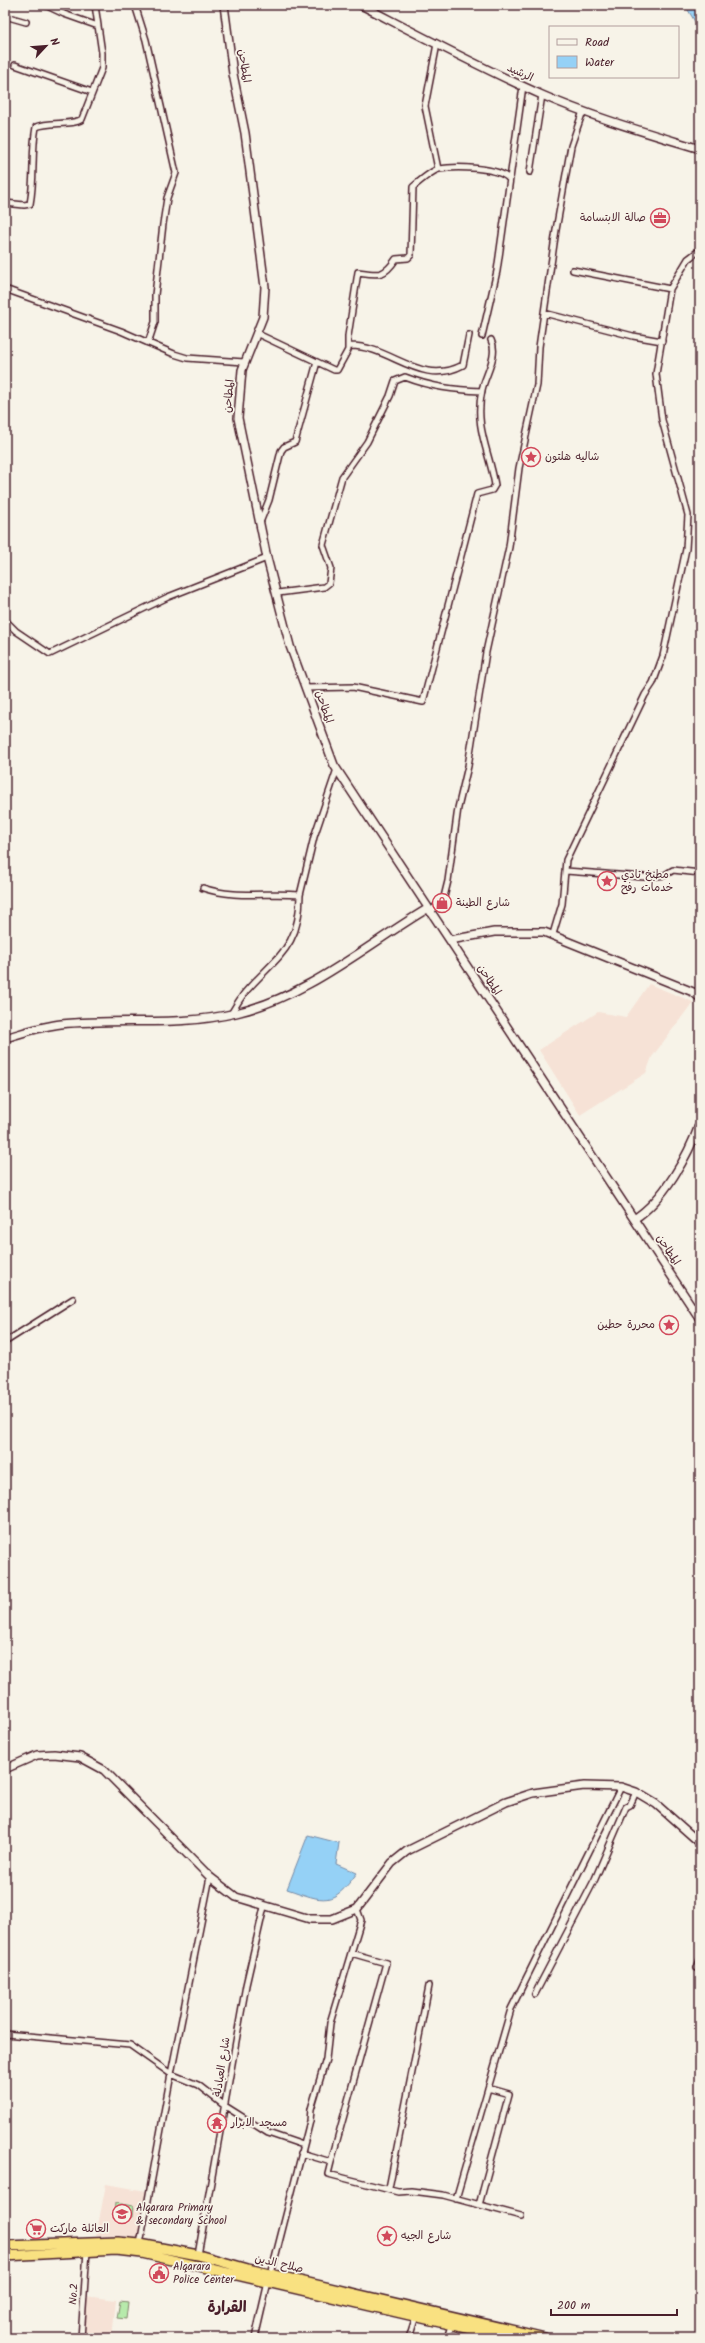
<svg xmlns="http://www.w3.org/2000/svg" width="705" height="2343" font-family="Kalam,'Playpen Sans Arabic',sans-serif">
<style>
.built{fill:#f6e2d6}
.green{fill:#b7eaab;stroke:#80846b}
.water{fill:#95d1f6;stroke:#778aa5}
.lines{fill:none;stroke-linecap:round;stroke-linejoin:round}
.street-casing{stroke:#4a1f2b;stroke-width:8}
.secondary-casing{stroke:#4a1f2b;stroke-width:10}
.highway-casing{stroke:#4a1f2b;stroke-width:12}
.street{stroke:#f7f3e8;stroke-width:5}
.secondary{stroke:#f7f3e8;stroke-width:7}
.highway{stroke:#f9e181;stroke-width:9}
.labels{text-anchor:middle;dominant-baseline:central;stroke-width:3.5;stroke-linejoin:round;paint-order:stroke}
.street-label{font-size:11px;fill:#4a1f2b;stroke:#f7f3e8}
.poi-label{font-size:11px;fill:#4a1f2b;stroke:#f7f3e8;text-anchor:start}
.district-label{font-size:15px;font-weight:bold;fill:#4a1f2b;stroke:#f7f3e8}
</style>
<rect width="100%" height="100%" fill="#f7f3e8"/>
<filter id="ink" filterUnits="userSpaceOnUse"><feTurbulence type="fractalNoise" baseFrequency=".025" numOctaves="2"/><feDisplacementMap in="SourceGraphic" scale="8" xChannelSelector="R" yChannelSelector="G"/><feConvolveMatrix kernelMatrix="1 2 1 2 8 2 1 2 1" color-interpolation-filters="sRGB"/></filter>
<g filter="url(#ink)">
<path class="built" d="M649,984L693,1002L652,1057L646,1073L580,1115L539,1050L598,1012L626,1017Z
M106,2184L146,2191L139,2239L96,2236Z
M85,2296L116,2300L112,2338H82Z"/>
<path class="green" d="M115,2203L133,2206L132,2217L114,2214Z
M120,2301L128,2302L126,2319L117,2318Z"/>
<path class="water" d="M685,5H700V30Z
M308,1835L339,1843L336,1864L357,1873C332,1907 325,1902 287,1889Z"/>
<g class="lines">
<g class="street-casing">
<path id="street" d="M45,5L64,14L98,26
M135,5L146,40L176,173L167,198L163,224L155,295V322L148,343
M5,16L26,22
M437,44L425,106L438,169
M15,65L92,92
M530,172L542,95
M5,203L24,205L30,204C35,178 31,153 36,127C49,121 73,126 82,119L102,68V53L95,5
M573,270L670,289
M5,289L121,331L174,354L187,358L244,362
M544,313L633,336L662,341
M258,334L334,370H337L348,350V336L358,272C379,275 384,277 396,259L408,258L411,255L413,187C420,181 431,171 439,169C455,166 499,167 509,179
M482,336L497,271L523,86
M349,346C391,345 420,388 463,365L469,335
M261,520L269,500L281,451L284,447L295,442L317,362
M278,593L324,587L329,583L331,568L323,545L342,477L367,442L390,396L395,381L405,377C431,387 454,390 482,391
M5,620L16,631L50,654L168,597L267,558
M305,688L353,687L423,702L477,494L492,490L495,485C489,450 474,427 482,390C485,375 499,355 491,340
M566,871L644,877L665,875L673,870L700,873
M203,888C235,899 267,892 300,895L314,837L337,769
M430,913L444,897L448,881L458,808L468,766L486,652L509,547L519,468L537,385L539,347L556,230L571,146L583,111
M553,934L562,904L566,860L645,695L653,683L663,656L686,549L688,515L662,420L656,374L670,289L688,259L700,250
M231,1014C236,1006 241,996 248,989C279,955 300,946 300,895
M5,1342L73,1299
M351,1953L361,1920L357,1909
M697,1968L700,1960
M535,1994L595,1879L626,1807L630,1805L636,1792
M5,2034L130,2045L171,2074L198,2085L225,2106L268,2133L303,2145
M301,2153L331,2162L328,2174L398,2192L412,2191L443,2195L521,2216
M389,2188L429,1986
M456,2199L511,2009L621,1787
M479,2205L509,2094L488,2088
M140,2244L171,2074L210,1877
M198,2255L246,1985L264,1907
M271,2274L310,2121L311,2109L326,2059L330,2023L351,1953L386,1963L331,2162
M81,2338L87,2251
M255,2338L268,2282
M409,2338L416,2316
M447,2338L452,2323"/>
</g>
<g class="secondary-casing">
<path id="secondary" d="M224,5L233,74L245,133L265,287L263,317L242,370L238,418L267,558L290,646L334,765L700,1319
M361,5C421,36 481,68 542,95C592,117 648,133 700,149
M450,940L494,932H544L693,992L700,998
M5,1038C23,1033 42,1026 61,1024C120,1018 178,1027 236,1013C308,996 365,946 427,909
M634,1219C664,1200 688,1156 700,1123
M5,1769L37,1755L54,1754L80,1757L104,1770L210,1877L236,1897L310,1919H332L357,1909L392,1863L407,1851L506,1802L533,1793L584,1786L621,1787L636,1792L656,1804L700,1843"/>
</g>
<g class="highway-casing">
<path id="highway" d="M5,2246L118,2242L140,2244L198,2255L248,2269L545,2338
M5,2256L116,2250L142,2253L509,2338"/>
</g>
<use href="#street" class="street"/>
<use href="#secondary" class="secondary"/>
<use href="#highway" class="highway"/>
</g>
</g>
<defs>
<g id="office-ring" transform="scale(1)"><circle r="9.5" fill="#f7f3e8" stroke="#d1495b" stroke-width="1.5"/><path d="M-6-3h4V-5.5h4V-3h4V5H-6ZM-1-4.5V-3h2v-1.5ZM-6 0V1H6V0Z" fill="#d1495b"/></g>
<g id="sight-ring" transform="scale(1)"><circle r="9.5" fill="#f7f3e8" stroke="#d1495b" stroke-width="1.5"/><path d="M0-6L1.8-2.2L6-1.7L2.9 1.2L3.7 5.4L0 3.3L-3.7 5.4L-2.9 1.2L-6-1.7L-1.8-2.2Z" fill="#d1495b"/></g>
<g id="shop-ring" transform="scale(1)"><circle r="9.5" fill="#f7f3e8" stroke="#d1495b" stroke-width="1.5"/><path d="M-5-2.5h2.3a2.7 3.5 0 0 1 5.4 0H5L5.5 6h-11ZM-1.5-2.5h3a1.5 2.3 0 0 0-3 0Z" fill="#d1495b"/></g>
<g id="temple-ring" transform="scale(1)"><circle r="9.5" fill="#f7f3e8" stroke="#d1495b" stroke-width="1.5"/><path d="M0-6L5-2H3V0L6.5 2.5H4V6H1.5V3h-3V6H-4V2.5H-6.5L-3 0V-2H-5Z" fill="#d1495b"/></g>
<g id="school-ring" transform="scale(1)"><circle r="9.5" fill="#f7f3e8" stroke="#d1495b" stroke-width="1.5"/><path d="M0-5L7-2L0 1L-7-2ZM-4 1L0 2.5L4 1V4Q0 6-4 4Z" fill="#d1495b"/></g>
<g id="supermarket-ring" transform="scale(1)"><circle r="9.5" fill="#f7f3e8" stroke="#d1495b" stroke-width="1.5"/><path d="M-6-5.5h2.5l.6 2H6L4.5 2H-2.5L-4.4-4H-6ZM-1.5 3.2a1.3 1.3 0 1 0 .1 0ZM3 3.2a1.3 1.3 0 1 0 .1 0Z" fill="#d1495b"/></g>
<g id="civic-ring" transform="scale(1)"><circle r="9.5" fill="#f7f3e8" stroke="#d1495b" stroke-width="1.5"/><path d="M-.6-6.5H3V-4.5H.6V-3L4-1V1h2V6H-6V1h2V-1L-.6-3ZM-1.2 2.5V6h2.4V2.5Z" fill="#d1495b"/></g>
</defs>
<g fill-rule="evenodd">
<use href="#office-ring" x="660" y="218"/>
<use href="#sight-ring" x="531" y="457"/>
<use href="#sight-ring" x="607" y="881"/>
<use href="#shop-ring" x="442" y="903"/>
<use href="#sight-ring" x="669" y="1325"/>
<use href="#temple-ring" x="217" y="2123"/>
<use href="#school-ring" x="122" y="2214"/>
<use href="#supermarket-ring" x="36" y="2229"/>
<use href="#sight-ring" x="387" y="2236"/>
<use href="#civic-ring" x="159" y="2273"/>
</g>
<g class="labels">
<g class="street-label">
<text transform="translate(244 66) rotate(81)">المطاحن</text>
<text transform="translate(520 73) rotate(25)">الرشيد</text>
<text transform="translate(229 396) rotate(-85)">المطاحن</text>
<text transform="translate(324 707) rotate(71)">المطاحن</text>
<text transform="translate(489 980) rotate(57)">المطاحن</text>
<text transform="translate(668 1250) rotate(57)">المطاحن</text>
<text transform="translate(222 2067) rotate(-81)">شارع العبادلة</text>
<text transform="translate(279 2264) rotate(13)">صلاح الدين</text>
<text transform="translate(74 2294) rotate(-86)">No.2</text>
</g>
<g class="poi-label">
<text x="646" y="218" text-anchor="end">صالة الابتسامة</text>
<text x="545" y="457">شاليه هلتون</text>
<text x="621" y="875">مطبخ نادي<tspan x="621" dy="13">خدمات رفح</tspan></text>
<text x="456" y="903">شارع الطينة</text>
<text x="655" y="1325" text-anchor="end">محررة حطين</text>
<text x="231" y="2123">مسجد الابرار</text>
<text x="136" y="2208">Alqarara Primary<tspan x="136" dy="13">&amp; secondary School</tspan></text>
<text x="50" y="2229">العائلة ماركت</text>
<text x="401" y="2236">شارع الجيه</text>
<text x="173" y="2267">Alqarara<tspan x="173" dy="13">Police Center</tspan></text>
</g>
<g class="district-label">
<text x="227" y="2308">القرارة</text>
</g>
</g>
<rect width="705" height="2343" fill="none" stroke="#f7f3e8" stroke-width="20"/>
<rect x="10" y="10" width="685" height="2323" fill="none" stroke="#4a1f2b" stroke-width="1.5" filter="url(#ink)"/>
<rect x="549" y="26" width="130" height="52" fill="#f7f3e8" stroke="#b29e9c"/>
<rect x="557" y="39" width="20" height="6" fill="#f7f3e8" stroke="#b29e9c"/>
<text x="585" y="46" font-size="12" fill="#4a1f2b">Road</text>
<rect x="557" y="56" width="20" height="12" fill="#95d1f6" stroke="#b29e9c"/>
<text x="585" y="66" font-size="12" fill="#4a1f2b">Water</text>
<g transform="translate(46 46) rotate(64)" stroke="#f7f3e8" stroke-width="3" paint-order="stroke">
<path d="M0-3L7 15L0 10L-7 15Z" fill="#4a1f2b"/>
<text y="-6" font-size="11" font-weight="bold" text-anchor="middle" fill="#4a1f2b">N</text>
</g>
<path d="M551 2309v6h126v-6" fill="none" stroke="#4a1f2b" stroke-width="2"/>
<text x="557" y="2309" font-size="12" fill="#4a1f2b" stroke="#f7f3e8" stroke-width="3" paint-order="stroke">200 m</text>
</svg>
